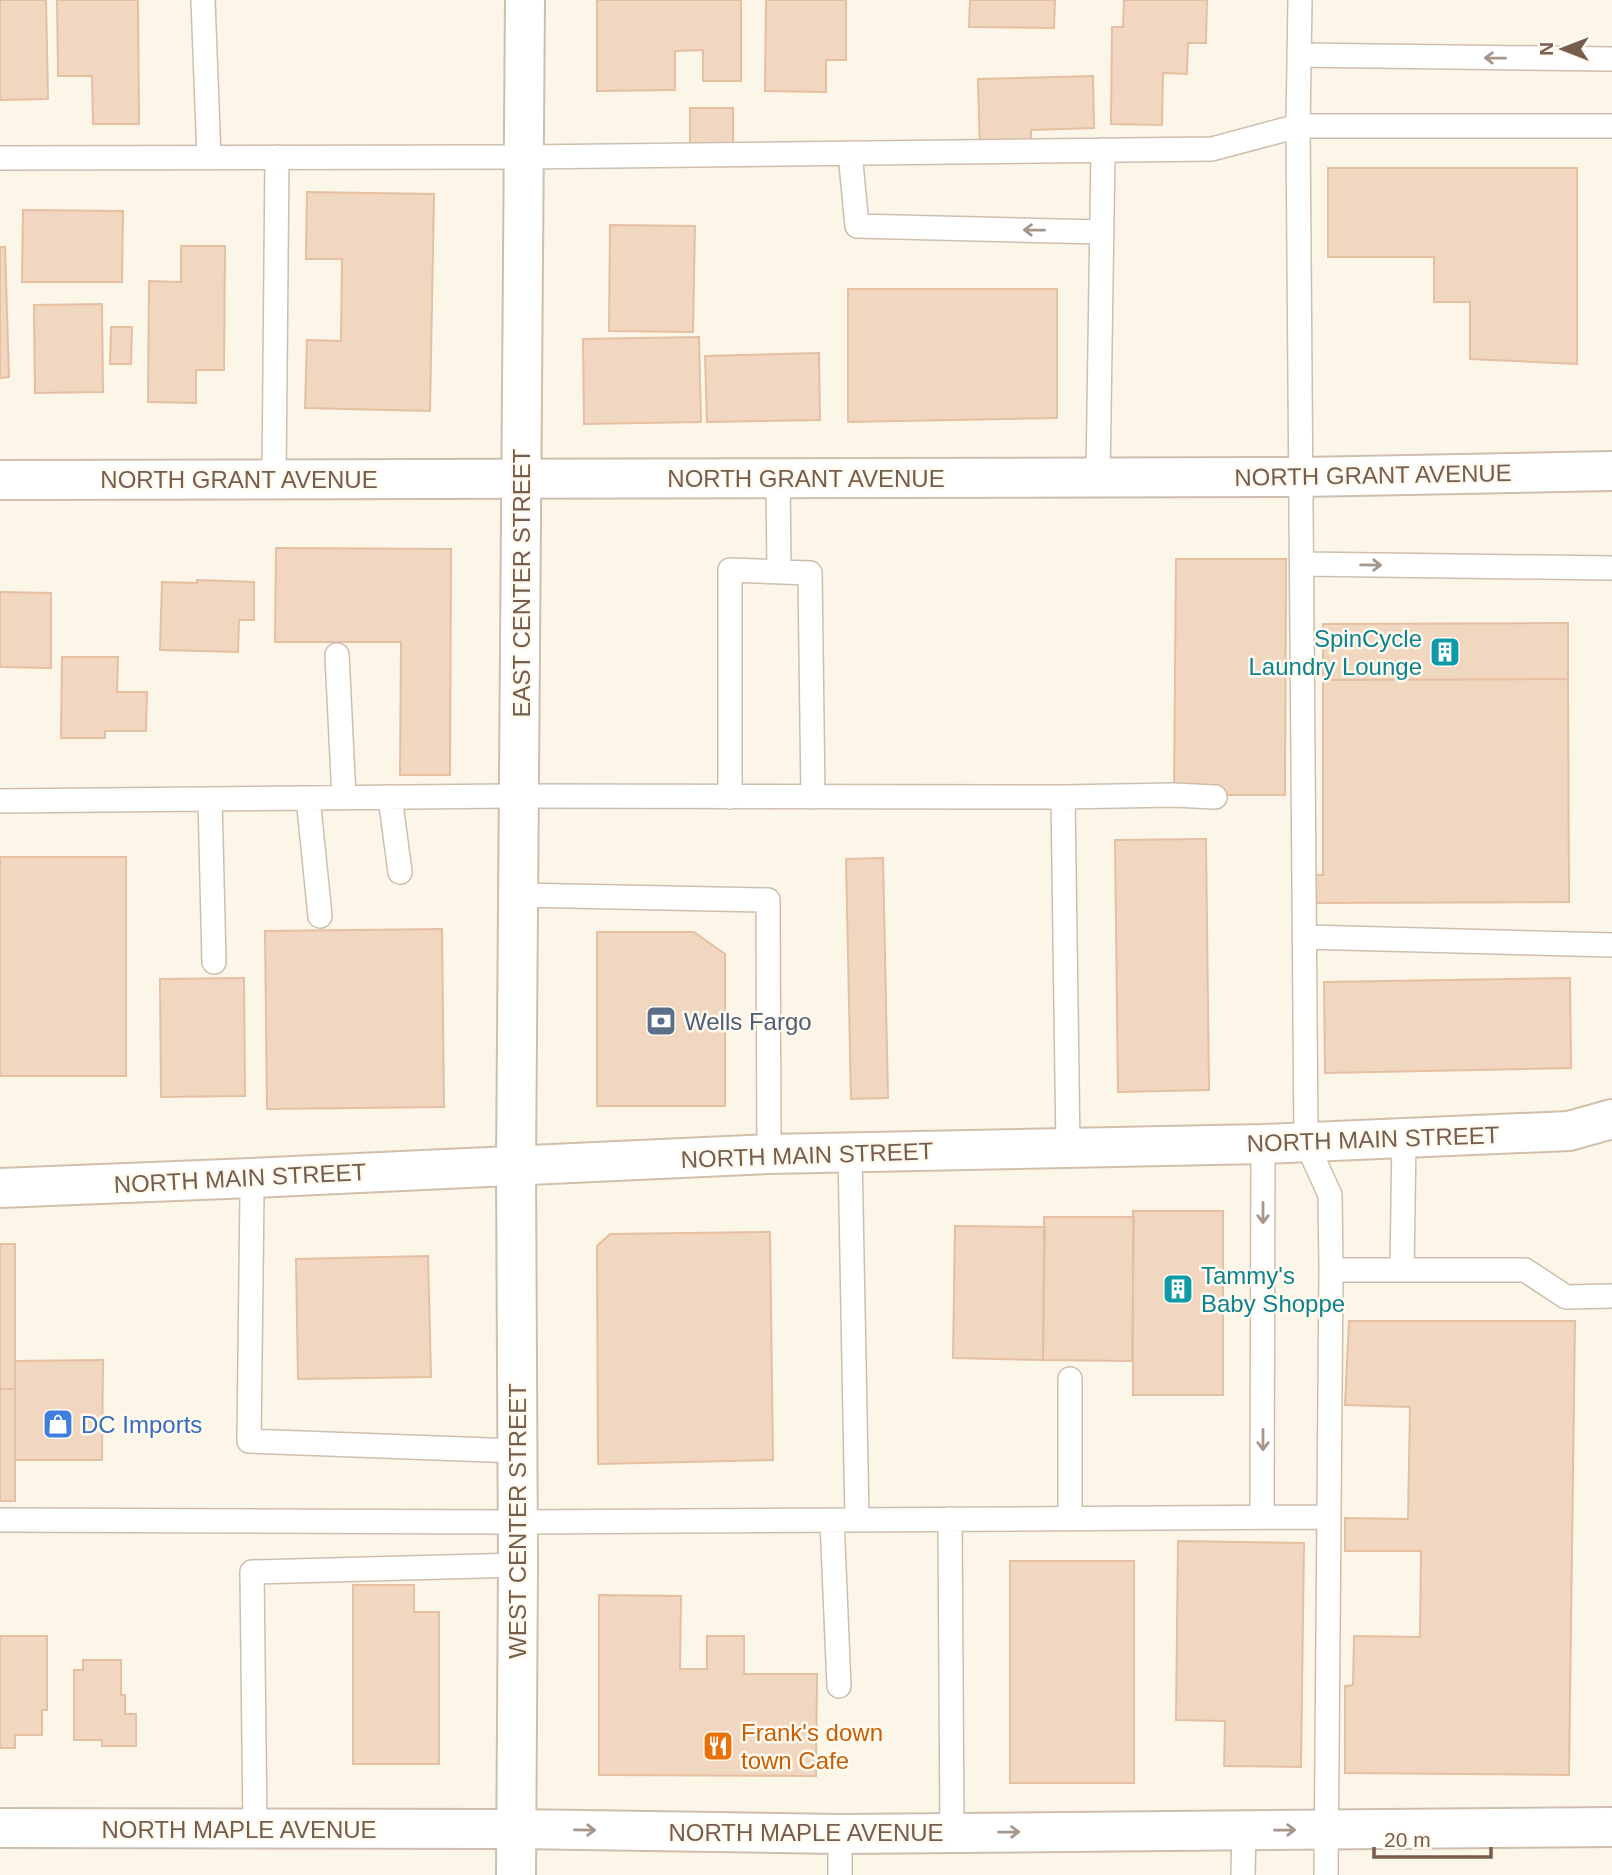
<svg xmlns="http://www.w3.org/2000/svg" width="1612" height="1875" font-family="Helvetica,sans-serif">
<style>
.building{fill:#f2d7c0;stroke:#e4bfa1;stroke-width:2}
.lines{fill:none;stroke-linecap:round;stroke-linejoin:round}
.service-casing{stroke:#cebeae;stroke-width:26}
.minor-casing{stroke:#cebeae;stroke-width:42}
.tertiary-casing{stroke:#cebeae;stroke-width:42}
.secondary-casing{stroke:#d1bfab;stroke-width:42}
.service{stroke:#fff;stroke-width:23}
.minor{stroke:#fff;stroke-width:38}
.tertiary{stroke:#fff;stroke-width:38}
.secondary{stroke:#fff;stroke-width:38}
.oneway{stroke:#a7968b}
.labels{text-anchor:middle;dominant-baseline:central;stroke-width:5;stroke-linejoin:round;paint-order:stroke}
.street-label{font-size:24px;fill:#775e4c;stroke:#fffaef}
.culture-label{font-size:24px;fill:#0d838f;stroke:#fffaef;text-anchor:end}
.service-label{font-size:24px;fill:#4e5e75;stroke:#fffaef;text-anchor:start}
.shop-label{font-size:24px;fill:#366cbe;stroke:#fffaef;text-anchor:start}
.food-label{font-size:24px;fill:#c56008;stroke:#fffaef;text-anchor:start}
</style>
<rect width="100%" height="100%" fill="#fcf6e8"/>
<path class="building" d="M0,0H46L48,99L0,100Z
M57,0H138L139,124H93L92,76H58Z
M597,0H741V81H703V50L675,51V90L597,91Z
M766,0H846V60H826V92L765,91Z
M970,0H1055L1054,28L969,27Z
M1124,0H1207L1206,43H1188L1187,74L1163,73L1162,125L1111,124L1112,27H1123Z
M1093,76L1094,128L1031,130V149L980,150L978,79Z
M690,108H733V155H690Z
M1328,168H1577V364L1470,359V302H1434V257H1328Z
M307,192L434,194L430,411L305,408L307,340L341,341L342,259H306Z
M23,210L123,211L122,282H22Z
M610,225L695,226L693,332L609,331Z
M181,246H225L224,370H196V403L148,402L149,281L181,282Z
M0,247H5L9,377L0,378Z
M848,289H1057V418L848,422Z
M102,304L103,392L35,393L34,305Z
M111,327H132L131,364H110Z
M699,337L701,422L584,424L583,339Z
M819,353L820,420L707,422L705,356Z
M276,548L451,549L450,775H400L401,642H275Z
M1176,559H1286L1285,795H1174Z
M197,580L254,582V620H239L238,652L160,650L162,582L197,583Z
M0,592L51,593V668L0,667Z
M1568,623V679L1323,680V624Z
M62,657H118L117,692H147L146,731H105V738H61Z
M1568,679L1569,902L1308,903V875H1323V680Z
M1206,839L1209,1090L1118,1092L1115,840Z
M0,857H126V1076H0Z
M883,858L888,1098L851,1099L846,859Z
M442,929L444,1107L267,1109L265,931Z
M597,932H694L725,954V1106H597Z
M244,978L245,1096L161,1097L160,979Z
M1570,978L1571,1068L1325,1073L1324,982Z
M1133,1211H1223V1395H1133Z
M1044,1217H1134L1132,1361L1043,1360Z
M955,1226L1045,1227L1043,1360L953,1358Z
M770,1232L773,1460L598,1464L597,1246L610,1234Z
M0,1244H15V1389H0Z
M428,1256L431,1377L298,1379L296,1259Z
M1349,1321H1575L1569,1775L1345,1773V1686L1353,1685L1354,1636L1420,1637L1421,1551H1345V1518L1408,1519L1410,1407L1345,1405Z
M103,1360L102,1460H15V1361Z
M0,1389H15V1501H0Z
M1178,1541L1304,1543L1301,1767L1224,1766L1225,1721L1176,1720Z
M1010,1561H1134V1783H1010Z
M353,1585H414V1612H439V1764H353Z
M599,1595L681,1596L680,1669H707V1636H744V1674H817L816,1776L599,1775Z
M0,1636H47V1710H42V1735H15V1748H0Z
M83,1660H121V1695H125V1714H136V1746H102V1740H74V1670H83Z"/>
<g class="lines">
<g class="service-casing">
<path id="service" d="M203,0L209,158
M1300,0L1298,126L1306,1142L1330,1195L1331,1270L1326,1875
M1299,55L1612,59
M850,153L857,226L1102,232
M0,158L524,157L1212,149L1298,126H1612
M1098,477L1103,150
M778,478L779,572
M274,479L277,157
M1303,564L1612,568
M337,655L344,798
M390,797L400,872
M730,797V570L810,573L813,797
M1063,797L1068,1148
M308,798L320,916
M210,799L214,962
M0,801L520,796L1063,797L1174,795L1215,797
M519,895L768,900L769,1154
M1305,937L1612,945
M850,1152L857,1520
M251,1178L252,1191L249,1441L518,1451
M1331,1270H1525L1566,1297L1612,1296
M1402,1270L1404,1138
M1070,1379V1518
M1262,1516L1263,1144
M950,1519L952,1833
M0,1520L518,1522L1328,1517
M832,1520L839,1686
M255,1829L252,1572L518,1565
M840,1834V1875
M1243,1875L1244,1830"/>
</g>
<g class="minor-casing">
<path id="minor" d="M0,480L1302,477L1612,471
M0,1828L517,1829L840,1834L1612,1827"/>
</g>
<g class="tertiary-casing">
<path id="tertiary" d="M516,1875L518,1565L516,1166L525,0"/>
</g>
<g class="secondary-casing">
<path id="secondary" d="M0,1188L251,1178L769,1154L1263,1144L1569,1131L1612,1119"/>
</g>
<use href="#service" class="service"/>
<use href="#minor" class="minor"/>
<use href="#tertiary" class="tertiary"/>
<use href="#secondary" class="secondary"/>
</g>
<defs><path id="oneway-shaft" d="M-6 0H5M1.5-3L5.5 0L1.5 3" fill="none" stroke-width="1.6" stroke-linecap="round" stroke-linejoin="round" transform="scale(1.75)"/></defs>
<g class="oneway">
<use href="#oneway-shaft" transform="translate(1495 58) rotate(-179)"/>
<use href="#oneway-shaft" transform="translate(1034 230) rotate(-179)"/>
<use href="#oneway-shaft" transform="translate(1371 565) rotate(1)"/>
<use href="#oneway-shaft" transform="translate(1263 1213) rotate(90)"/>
<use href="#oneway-shaft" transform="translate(1263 1440) rotate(90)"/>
<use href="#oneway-shaft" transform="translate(585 1830) rotate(1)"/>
<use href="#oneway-shaft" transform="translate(1285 1830) rotate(-1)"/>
<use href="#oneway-shaft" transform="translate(1009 1832) rotate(-1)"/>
</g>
<defs>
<g id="building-square" transform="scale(1.575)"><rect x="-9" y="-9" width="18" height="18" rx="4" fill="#0f9aa8" stroke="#fffaef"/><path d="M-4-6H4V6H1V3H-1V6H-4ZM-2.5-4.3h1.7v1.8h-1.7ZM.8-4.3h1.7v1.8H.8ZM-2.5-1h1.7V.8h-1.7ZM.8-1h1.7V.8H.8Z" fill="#fff"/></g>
<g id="bank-square" transform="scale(1.575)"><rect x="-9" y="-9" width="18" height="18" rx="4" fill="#5c6f8a" stroke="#fffaef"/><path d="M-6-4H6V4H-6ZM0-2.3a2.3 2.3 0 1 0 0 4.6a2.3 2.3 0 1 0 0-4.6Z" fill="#fff"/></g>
<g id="shop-square" transform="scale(1.575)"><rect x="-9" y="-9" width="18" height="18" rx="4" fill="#3f7fe0" stroke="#fffaef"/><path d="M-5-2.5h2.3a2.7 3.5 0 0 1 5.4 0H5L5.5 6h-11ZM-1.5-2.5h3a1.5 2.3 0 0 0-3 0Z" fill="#fff"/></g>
<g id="restaurant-square" transform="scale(1.575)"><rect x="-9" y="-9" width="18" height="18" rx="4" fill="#e8710a" stroke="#fffaef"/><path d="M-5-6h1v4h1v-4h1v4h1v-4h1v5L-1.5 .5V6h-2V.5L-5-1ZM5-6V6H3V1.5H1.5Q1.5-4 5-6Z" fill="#fff"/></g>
</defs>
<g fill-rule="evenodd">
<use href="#building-square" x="1445" y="652"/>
<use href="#bank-square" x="661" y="1021"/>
<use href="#building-square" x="1178" y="1289"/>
<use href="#shop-square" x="58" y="1424"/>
<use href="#restaurant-square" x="718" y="1746"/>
</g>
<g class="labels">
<g class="street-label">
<text transform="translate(1373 475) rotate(-1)">NORTH GRANT AVENUE</text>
<text x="806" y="478">NORTH GRANT AVENUE</text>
<text x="239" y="479">NORTH GRANT AVENUE</text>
<text transform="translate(521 583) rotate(-90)">EAST CENTER STREET</text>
<text transform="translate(1373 1139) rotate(-2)">NORTH MAIN STREET</text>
<text transform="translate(807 1155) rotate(-2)">NORTH MAIN STREET</text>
<text transform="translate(240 1178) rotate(-3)">NORTH MAIN STREET</text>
<text transform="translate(517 1521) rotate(-90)">WEST CENTER STREET</text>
<text x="239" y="1829">NORTH MAPLE AVENUE</text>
<text x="806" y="1832">NORTH MAPLE AVENUE</text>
</g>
<g class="culture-label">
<text x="1422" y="638">SpinCycle<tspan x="1422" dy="28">Laundry Lounge</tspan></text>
<text x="1201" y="1275" text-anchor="start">Tammy's<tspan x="1201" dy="28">Baby Shoppe</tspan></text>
</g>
<g class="service-label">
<text x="684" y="1021">Wells Fargo</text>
</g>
<g class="shop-label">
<text x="81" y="1424">DC Imports</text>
</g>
<g class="food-label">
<text x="741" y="1732">Frank's down<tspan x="741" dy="28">town Cafe</tspan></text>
</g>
</g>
<g transform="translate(1563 49) rotate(270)" stroke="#fffaef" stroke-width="5" paint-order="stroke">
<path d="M0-5L12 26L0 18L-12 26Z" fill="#775e4c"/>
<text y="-10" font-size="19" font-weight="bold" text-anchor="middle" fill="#775e4c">N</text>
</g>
<path d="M1374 1847v10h117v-10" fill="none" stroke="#775e4c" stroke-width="3.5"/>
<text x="1384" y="1847" font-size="21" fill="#775e4c" stroke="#fffaef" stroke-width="5" paint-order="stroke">20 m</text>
</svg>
